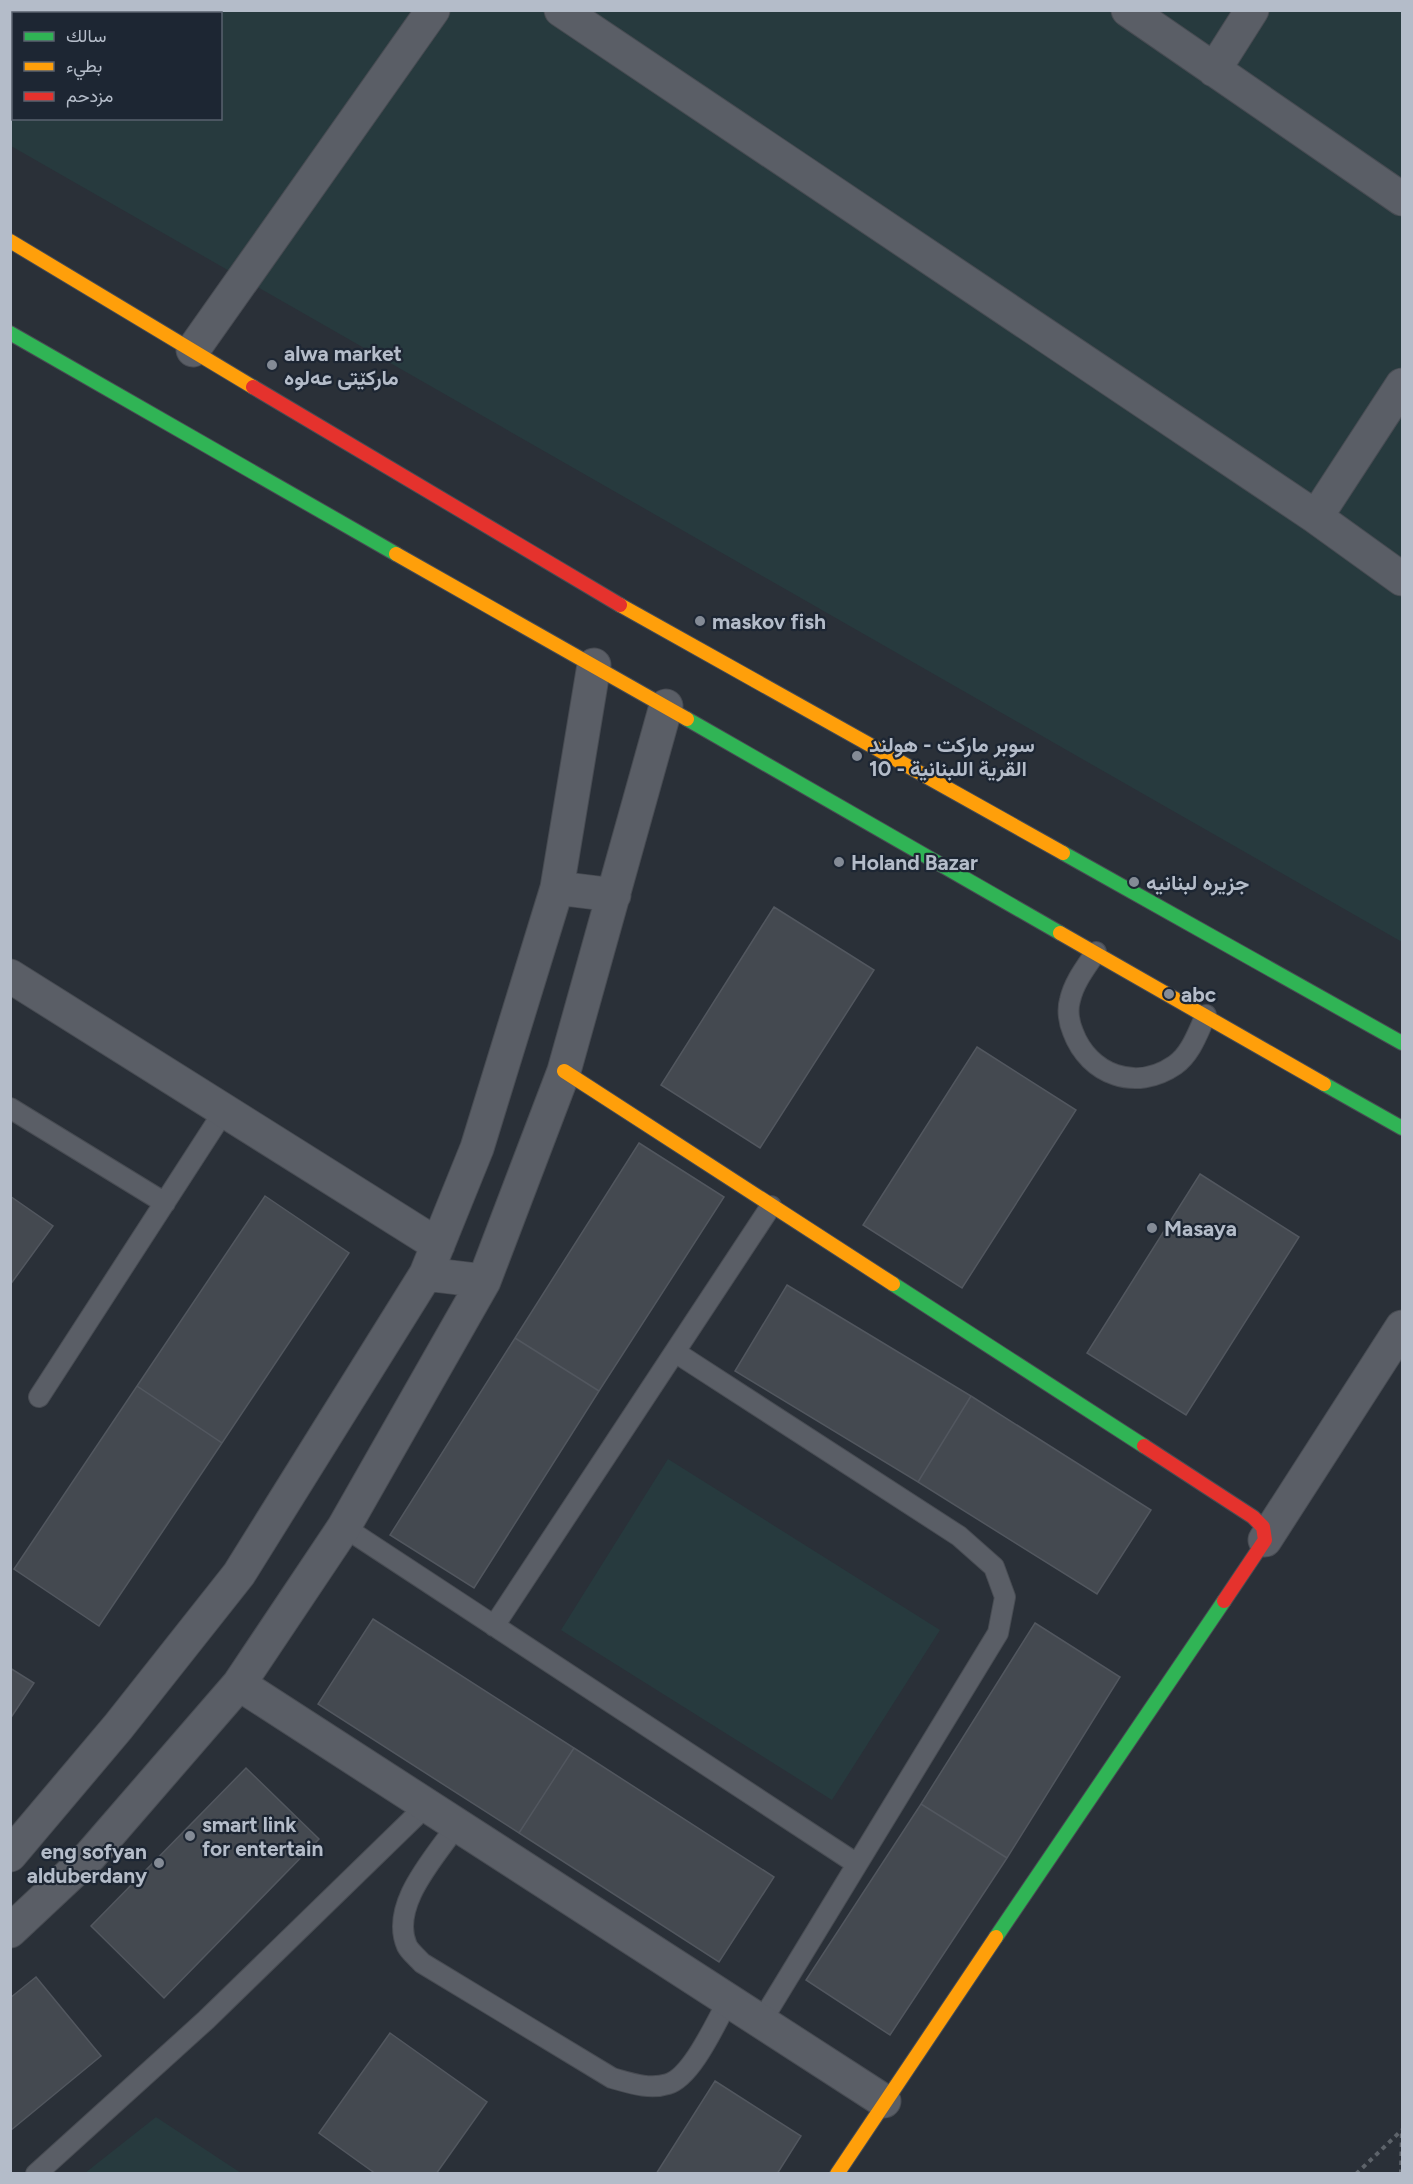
<svg xmlns="http://www.w3.org/2000/svg" width="1413" height="2184" font-family="Figtree,Vazirmatn,sans-serif">
<style>
.green{fill:#273a3e;fill-rule:evenodd}
.building{fill:#444950;stroke:#52575f;stroke-width:1.5}
.lines{fill:none;stroke-linecap:round;stroke-linejoin:round}
.lane-casing{stroke:#484c53;stroke-width:22}
.street-casing{stroke:#484c53;stroke-width:35}
.fast-casing{stroke:#484c53;stroke-width:16}
.slow-casing{stroke:#484c53;stroke-width:16}
.jam-casing{stroke:#484c53;stroke-width:16}
.path{stroke:#5d636a;stroke-width:4;stroke-dasharray:4.5 4.5;stroke-linecap:butt}
.lane{stroke:#5a5e66;stroke-width:20}
.street{stroke:#5a5e66;stroke-width:33}
.fast{stroke:#30b455;stroke-width:14}
.slow{stroke:#ff9f0a;stroke-width:14}
.jam{stroke:#e5322d;stroke-width:14}
.poi-dot{fill:#848b96;stroke:#1d2633;stroke-width:2}
.labels{text-anchor:middle;dominant-baseline:central;stroke-width:4.5;stroke-linejoin:round;paint-order:stroke}
.poi-label{font-size:21px;font-weight:bold;fill:#b4bcc9;stroke:#1d2633;text-anchor:start}
</style>
<rect width="100%" height="100%" fill="#2a3038"/>
<path class="green" d="M11,11H1402V942L11,146ZM14,14H220V118H14Z
M668,1459L940,1630L832,1800L561,1630Z
M156,2117L241,2173H242H85Z"/>
<path class="building" d="M774,907L874,970L760,1148L661,1085Z
M977,1047L1076,1110L962,1288L863,1225Z
M639,1143L724,1197L599,1391L515,1338Z
M1200,1174L1299,1237L1186,1415L1087,1353Z
M10,1196L53,1226L10,1285Z
M265,1196L349,1253L222,1443L137,1386Z
M787,1285L971,1396L918,1482L735,1371Z
M515,1338L599,1391L474,1588L390,1535Z
M137,1386L222,1443L99,1626L14,1569Z
M971,1396L1151,1510L1097,1594L918,1482Z
M373,1619L574,1748L519,1833L318,1704Z
M1035,1623L1120,1677L1007,1858L921,1804Z
M10,1668L34,1683L10,1719Z
M574,1748L774,1877L719,1962L519,1833Z
M246,1768L319,1839L164,1998L91,1926Z
M921,1804L1007,1858L890,2035L806,1980Z
M36,1977L101,2056L10,2131V1998Z
M390,2033L487,2102L436,2174H376L319,2133Z
M715,2081L801,2136L777,2174H656Z"/>
<g class="lines">
<g class="lane-casing">
<path id="lane" d="M1096,952C1086,967 1074,982 1070,1000C1067,1010 1069,1023 1073,1032C1089,1075 1136,1092 1175,1065C1191,1054 1198,1032 1206,1015
M10,1108L165,1203
M675,1352L959,1536L994,1567L1005,1597L998,1633L761,2022
M39,1397L224,1111
M344,1527L857,1864
M494,1626L771,1206
M457,1825C436,1856 389,1905 407,1946C410,1952 418,1958 422,1963L612,2078C630,2083 649,2090 668,2084C692,2077 716,2022 728,2001
M36,2174L206,2020L426,1806"/>
</g>
<g class="street-casing">
<path id="street" d="M561,10L1316,517L1402,579
M1128,10L1402,199
M1214,70L1252,10
M193,350L433,10
M1316,517L1402,385
M557,888L614,895
M10,976L438,1245
M426,1274L484,1281
M1265,1540L1402,1327
M239,1684L884,2101
M10,1855L118,1727L239,1574L426,1274L477,1148L557,888L594,665
M10,1931L90,1856L239,1684L344,1527L484,1281L564,1071L666,706"/>
</g>
<g class="fast-casing">
<path id="fast" d="M10,333L396,554
M687,719L1060,933
M1063,853L1402,1043
M1324,1084L1402,1128
M893,1284L1144,1446
M996,1937L1224,1601"/>
</g>
<g class="slow-casing">
<path id="slow" d="M10,241L253,387
M396,554L687,719
M620,605L1063,853
M1060,933L1324,1084
M564,1071L893,1284
M837,2174L996,1937"/>
</g>
<g class="jam-casing">
<path id="jam" d="M253,387L620,605
M1144,1446L1253,1517L1263,1527L1265,1540L1224,1601"/>
</g>
<path class="path" d="M1356,2174L1402,2130
M1401,2174L1402,2130"/>
<use href="#lane" class="lane"/>
<use href="#street" class="street"/>
<use href="#fast" class="fast"/>
<use href="#slow" class="slow"/>
<use href="#jam" class="jam"/>
</g>
<g class="poi-dot">
<circle cx="272" cy="365" r="6"/>
<circle cx="700" cy="621" r="6"/>
<circle cx="857" cy="756" r="6"/>
<circle cx="839" cy="862" r="6"/>
<circle cx="1134" cy="882" r="6"/>
<circle cx="1169" cy="994" r="6"/>
<circle cx="1152" cy="1228" r="6"/>
<circle cx="190" cy="1836" r="6"/>
<circle cx="159" cy="1863" r="6"/>
</g>
<g class="labels">
<g class="poi-label">
<text x="284" y="353">alwa market<tspan x="284" dy="24">مارکێتی عەلوە</tspan></text>
<text x="712" y="621">maskov fish</text>
<text x="869" y="744">سوبر ماركت - هولند<tspan x="869" dy="24">10 - القرية اللبنانية</tspan></text>
<text x="851" y="862">Holand Bazar</text>
<text x="1146" y="882">جزيره لبنانيه</text>
<text x="1181" y="994">abc</text>
<text x="1164" y="1228">Masaya</text>
<text x="202" y="1824">smart link<tspan x="202" dy="24">for entertain</tspan></text>
<text x="147" y="1851" text-anchor="end">eng sofyan<tspan x="147" dy="24">alduberdany</tspan></text>
</g>
</g>
<rect width="1413" height="2184" fill="none" stroke="#b4bcc9" stroke-width="24"/>
<rect x="12" y="12" width="210" height="108" fill="#1d2633" stroke="#59626f" stroke-width="1.5"/>
<rect x="24" y="32" width="30" height="9" fill="#30b455" stroke="#59626f" stroke-width="1.5"/>
<text x="66" y="42" font-size="18" fill="#b4bcc9">سالك</text>
<rect x="24" y="62" width="30" height="9" fill="#ff9f0a" stroke="#59626f" stroke-width="1.5"/>
<text x="66" y="72" font-size="18" fill="#b4bcc9">بطيء</text>
<rect x="24" y="92" width="30" height="9" fill="#e5322d" stroke="#59626f" stroke-width="1.5"/>
<text x="66" y="102" font-size="18" fill="#b4bcc9">مزدحم</text>
</svg>
